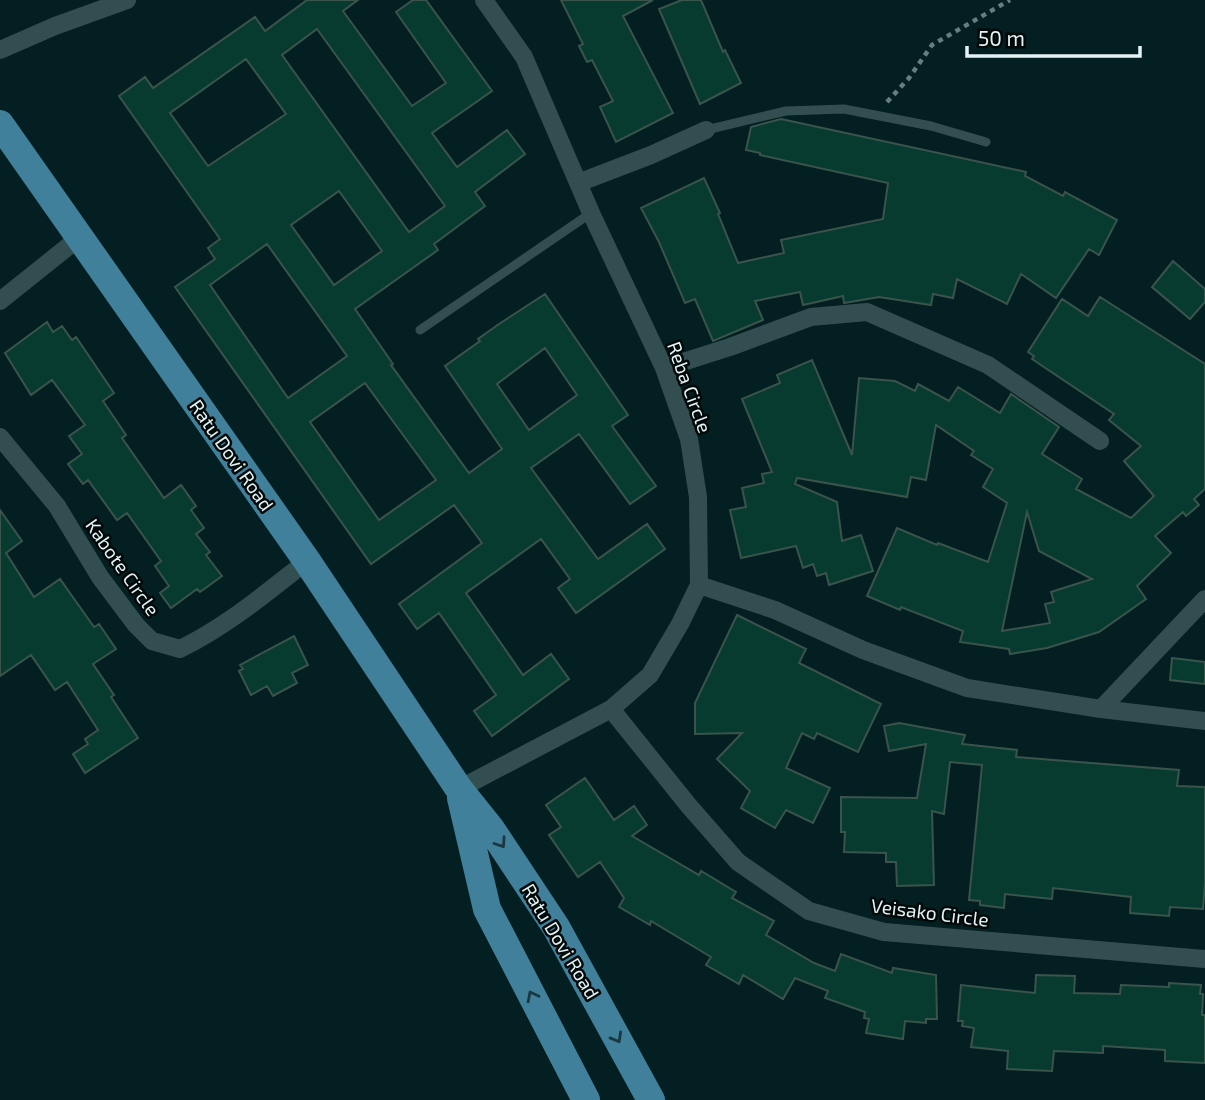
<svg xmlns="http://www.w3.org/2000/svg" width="1205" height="1100" font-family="'Exo 2',sans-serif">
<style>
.building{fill:#073b30;stroke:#3a534b;stroke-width:2;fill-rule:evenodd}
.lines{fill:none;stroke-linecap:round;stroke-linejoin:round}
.path{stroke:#677d80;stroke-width:4.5;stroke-dasharray:5 5;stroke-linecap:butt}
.service{stroke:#334e50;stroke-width:9}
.minor{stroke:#334e50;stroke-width:18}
.primary{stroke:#40809b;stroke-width:28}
.oneway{stroke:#1a3843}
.labels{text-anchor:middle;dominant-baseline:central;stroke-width:5;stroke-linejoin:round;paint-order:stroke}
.street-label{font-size:19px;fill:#e4f3f5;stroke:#010808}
</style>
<rect width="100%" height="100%" fill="#041f22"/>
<path class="building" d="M307,0H358L343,11L412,106L446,83L396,12L413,0H426L492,91L432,133L457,167L507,130L525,154L475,192L485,206L434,244L438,250L355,309L393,364L391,365L469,473L502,449L445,366L480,341L478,339L499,324L545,294L628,415L612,426L656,486L630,504L579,434L531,468L598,559L647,524L665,549L576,613L558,588L570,579L541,539L466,593L523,675L551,654L569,679L492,736L474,711L496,695L439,613L417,629L399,604L482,543L454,505L371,564L175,287L215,259L208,248L220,239L119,96L145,77L153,88L255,17L265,31ZM317,29L445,206L409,232L282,55ZM246,59L286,114L208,166L170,113ZM339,191L382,251L334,285L291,225ZM267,244L347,356L288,398L210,285ZM545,348L577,395L529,430L497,384ZM365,383L436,480L379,520L310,422Z
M561,0H653L623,16L673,113L616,142L600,107L613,101L592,60L587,62L579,46L583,44Z
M682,0H701L723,52L725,50L741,83L700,104L659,9Z
M781,119L1026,172L1025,176L1063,196L1065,192L1117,220L1099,255L1089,249L1056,298L1021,274L1007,304L957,279L953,298L933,294L931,305L879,297L844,303L843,296L803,305L800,292L755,301L763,320L713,341L695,299L685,303L659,242L641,208L704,178L720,213L718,214L738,263L784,253L781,240L883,219L888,183L760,155V153L746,150L751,127Z
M1173,261L1205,289V302L1190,319L1152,287Z
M1100,297L1205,364V489L1194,499L1199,505L1186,516L1183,512L1155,536L1171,553L1137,586L1146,599L1099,632L1047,648L1010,654L1009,649L960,642L963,631L901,607L900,610L867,596L897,528L937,545L938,543L988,562L1007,503L983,487L993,469L971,455L974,451L936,425L926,480L911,477L907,497L797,478L795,484L837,502L842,541L861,535L873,571L829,585L826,573L817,576L813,564L803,568L796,546L741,558L730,510L746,507L742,488L764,483L762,474L772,472L742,399L780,383L777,375L812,360L852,455L859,378L895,381L915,391L918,384L949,401L958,387L1000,413L1011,394L1059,427L1042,454L1082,479L1076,489L1131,518L1154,496L1124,461L1141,446L1109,420L1114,414L1032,359L1034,356L1028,352L1062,299L1088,316ZM1027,512L1039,551L1092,579L1051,592L1054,602L1045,604L1050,623L1002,631Z
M47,322L53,332L62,326L72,340L76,337L114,393L103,401L126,435L122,438L164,498L181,485L196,506L191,510L204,528L196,534L210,552L206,555L222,576L200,592L197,589L171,608L160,593L169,586L155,566L161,561L127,513L117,520L88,480L83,484L68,464L82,454L69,436L85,425L52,380L31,395L5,353Z
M0,510L22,541L6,553L34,597L60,579L94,627L99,624L116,649L93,664L114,695L111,697L138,738L85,773L73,754L88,744L85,739L98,730L67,682L55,690L31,655L0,676Z
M737,615L806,649L799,663L881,704L858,752L817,733L814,739L802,733L786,768L830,788L813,823L786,810L775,828L741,808L750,791L717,759L742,733L695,734V703Z
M294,636L308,665L292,673L297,683L273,696L267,686L251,695L239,671L243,669L240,665Z
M1172,658L1205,662V684L1170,680Z
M899,723L965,735L962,744L1017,750L1016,757L1179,770L1177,786L1205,787V883L1203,909L1170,907L1169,916L1130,913L1131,897L1053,888L1052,899L1005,894L1004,908L980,905V901L969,900L982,765L950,762L944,814L932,811L934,885L897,886L896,862H886V853L844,852L845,832H841V797L917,798L926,744L889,751L884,726Z
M585,778L614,820L634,806L647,825L632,836L699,875L701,871L736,892L732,898L774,921L766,935L814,963L835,971L841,954L892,973L893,968L936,975L937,1019H926V1023L905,1021L903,1039L866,1033L869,1019L864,1018L865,1012L825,998L828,991L795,978L783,999L743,975L739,984L706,965L711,957L651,921L650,925L619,907L624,898L600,862L578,877L549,835L561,827L546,805Z
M1036,975L1075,976L1074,993L1120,994L1121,985L1169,987V983L1201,985L1200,994H1203L1202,1015H1205V1063L1165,1061V1050L1103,1046V1053L1054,1051L1052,1071L1007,1069L1008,1051L971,1047L974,1028L962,1026L963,1021H958L961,985L1035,993Z"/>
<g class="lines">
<path class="path" d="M887,102L909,78L932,45L1010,0"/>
<path class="service" d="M706,130L786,111L844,109L931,126L986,142
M420,330L591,213"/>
<path class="minor" d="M0,50L55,26L127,0
M578,183L651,155L706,130
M0,301L80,237
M664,368L730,347L811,317L867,312L988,365L1100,441
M0,437L57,506L100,577L136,625L152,641L180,649C227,626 266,593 307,561
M699,585L775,610L863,650L967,688L1101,709L1205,721
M611,709L689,806L738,862L809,911L884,932L1205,959
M1101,709L1205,599
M459,789L611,709L650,675L680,624L699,585L698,497L689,439L664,368L591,213L524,57L484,0"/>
<path class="primary" d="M0,124L307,561L459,789L491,829L556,927L651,1100
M461,798L487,909L586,1100"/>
</g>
<defs><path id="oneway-chevron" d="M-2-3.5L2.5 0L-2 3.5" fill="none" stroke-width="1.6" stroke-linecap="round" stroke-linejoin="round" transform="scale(1.75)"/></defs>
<g class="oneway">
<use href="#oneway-chevron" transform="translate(501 843) rotate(56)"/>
<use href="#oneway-chevron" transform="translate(532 996) rotate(-117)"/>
<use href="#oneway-chevron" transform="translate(617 1038) rotate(61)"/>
</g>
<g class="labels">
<g class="street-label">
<text transform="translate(690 387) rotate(70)">Reba Circle</text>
<text transform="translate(232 455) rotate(55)">Ratu Dovi Road</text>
<text transform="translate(123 567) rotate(55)">Kabote Circle</text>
<text transform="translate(930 912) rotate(7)">Veisako Circle</text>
<text transform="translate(561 941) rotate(59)">Ratu Dovi Road</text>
</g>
</g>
<path d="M967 46v10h173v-10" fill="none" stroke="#e4f3f5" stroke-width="3.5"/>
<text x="978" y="46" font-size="21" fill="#e4f3f5" stroke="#010808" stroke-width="5" paint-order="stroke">50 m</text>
</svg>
